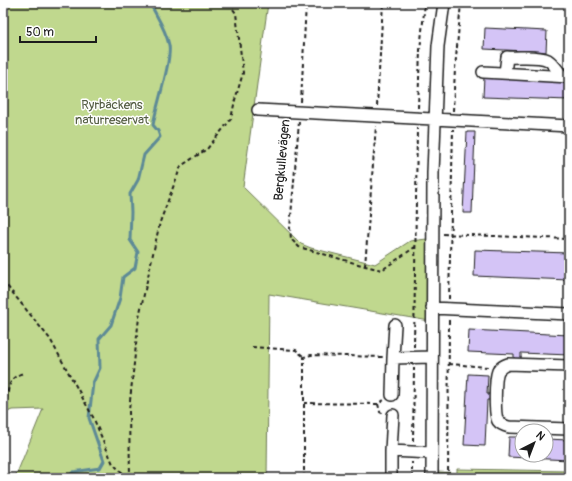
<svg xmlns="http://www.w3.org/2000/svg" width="572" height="481" font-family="Pangolin,sans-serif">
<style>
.green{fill:#c0d88e;stroke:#6e7a55}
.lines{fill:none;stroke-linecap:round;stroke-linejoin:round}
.stream{stroke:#5d8a96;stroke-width:3}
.building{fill:#d4c4f6;stroke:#1c1c1c}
.minor-casing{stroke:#1c1c1c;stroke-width:14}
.path{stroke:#1c1c1c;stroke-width:2;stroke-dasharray:4 3;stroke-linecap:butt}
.minor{stroke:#fff;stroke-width:11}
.labels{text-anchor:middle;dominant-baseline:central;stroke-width:3;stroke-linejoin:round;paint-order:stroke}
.park-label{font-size:13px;fill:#555e44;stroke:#fff}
.street-label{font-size:13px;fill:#1c1c1c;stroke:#fff}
</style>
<rect width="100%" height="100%" fill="#fff"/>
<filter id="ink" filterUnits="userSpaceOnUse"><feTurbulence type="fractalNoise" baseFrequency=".025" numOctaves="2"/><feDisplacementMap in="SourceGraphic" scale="8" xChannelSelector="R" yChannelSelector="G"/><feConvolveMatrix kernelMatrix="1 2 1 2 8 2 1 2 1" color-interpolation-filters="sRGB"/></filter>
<g filter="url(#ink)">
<path class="green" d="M3,3H268L243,187L301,244L311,248L375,264L410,241L427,239L430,321L269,294L267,478H15L43,409L12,410L3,414Z
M457,469L569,471V478H438V472L457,473Z"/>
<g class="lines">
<path class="stream" d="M68,478L73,472L100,468L104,461L89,418L93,383L100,368L99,339L111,325L120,298L123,277L135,268L138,252L130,240L131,212L130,194L138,180L144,155L160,137L158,131L153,125C156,107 172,60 169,45C166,30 157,17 150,3"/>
</g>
<path class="building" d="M485,28L547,31L546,52L484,49Z
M484,77L569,81V100L483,97Z
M467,132H475L472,213H463Z
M475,250L569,253V280L474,276Z
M469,330L569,335V355L521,353V359H514V354L468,352Z
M468,374L488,375L487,394H493V400H487L485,446L464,445Z
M509,437H522V455H546V439L569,440V460L508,457Z"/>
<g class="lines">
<g class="minor-casing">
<path id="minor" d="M483,72L569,77
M505,73L507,57C518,58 538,55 548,60C554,64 558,71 563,77
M258,110L569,126
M432,308L569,314
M393,358L395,325
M569,366L508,364C505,365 500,368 498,371C495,378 494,415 498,421C501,425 505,426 509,427L569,429
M392,395L393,358L432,357
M393,415L391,451L432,453
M391,478V451
M432,478L433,173L438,46L444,3"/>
</g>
<path class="path" d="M301,102L306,3
M377,106L383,3
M418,108L420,50L425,3
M453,111L455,69L461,3
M299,122L290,228L291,239L299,247L365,266L382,270L415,247
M443,234L569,239
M365,266L376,126
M3,281L50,339L93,417L113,464L128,478
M449,299L453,129
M252,347L296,350L304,357
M414,347L417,128
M449,364L488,367
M304,403L378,404L384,400
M378,404L380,412L384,414
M3,434C8,421 3,385 15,377C17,375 21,374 23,373
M413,441L414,368
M130,478L129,410L139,317L160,222L181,166L207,149L231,119L235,100L243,73L236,13L228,3
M304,478V357L311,355L383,357
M412,478V462
M448,478L449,319"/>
<use href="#minor" class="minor"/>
</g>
</g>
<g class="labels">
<g class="park-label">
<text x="112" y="105">Ryrbäckens<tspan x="112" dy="15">naturreservat</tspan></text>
</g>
<g class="street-label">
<text transform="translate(282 160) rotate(-85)">Bergkullevägen</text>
</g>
</g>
<rect width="572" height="481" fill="none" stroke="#fff" stroke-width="16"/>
<rect x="8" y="8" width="556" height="465" fill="none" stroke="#1c1c1c" stroke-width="1.5" filter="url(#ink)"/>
<g transform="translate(534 443) rotate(42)"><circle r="19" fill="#ffffff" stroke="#a4a4a4"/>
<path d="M0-3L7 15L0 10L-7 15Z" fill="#1c1c1c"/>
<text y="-6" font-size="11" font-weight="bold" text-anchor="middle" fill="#1c1c1c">N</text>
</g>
<path d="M20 36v6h76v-6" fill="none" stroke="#1c1c1c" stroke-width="2"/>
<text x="26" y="36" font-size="12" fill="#1c1c1c" stroke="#ffffff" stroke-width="3" paint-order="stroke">50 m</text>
</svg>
